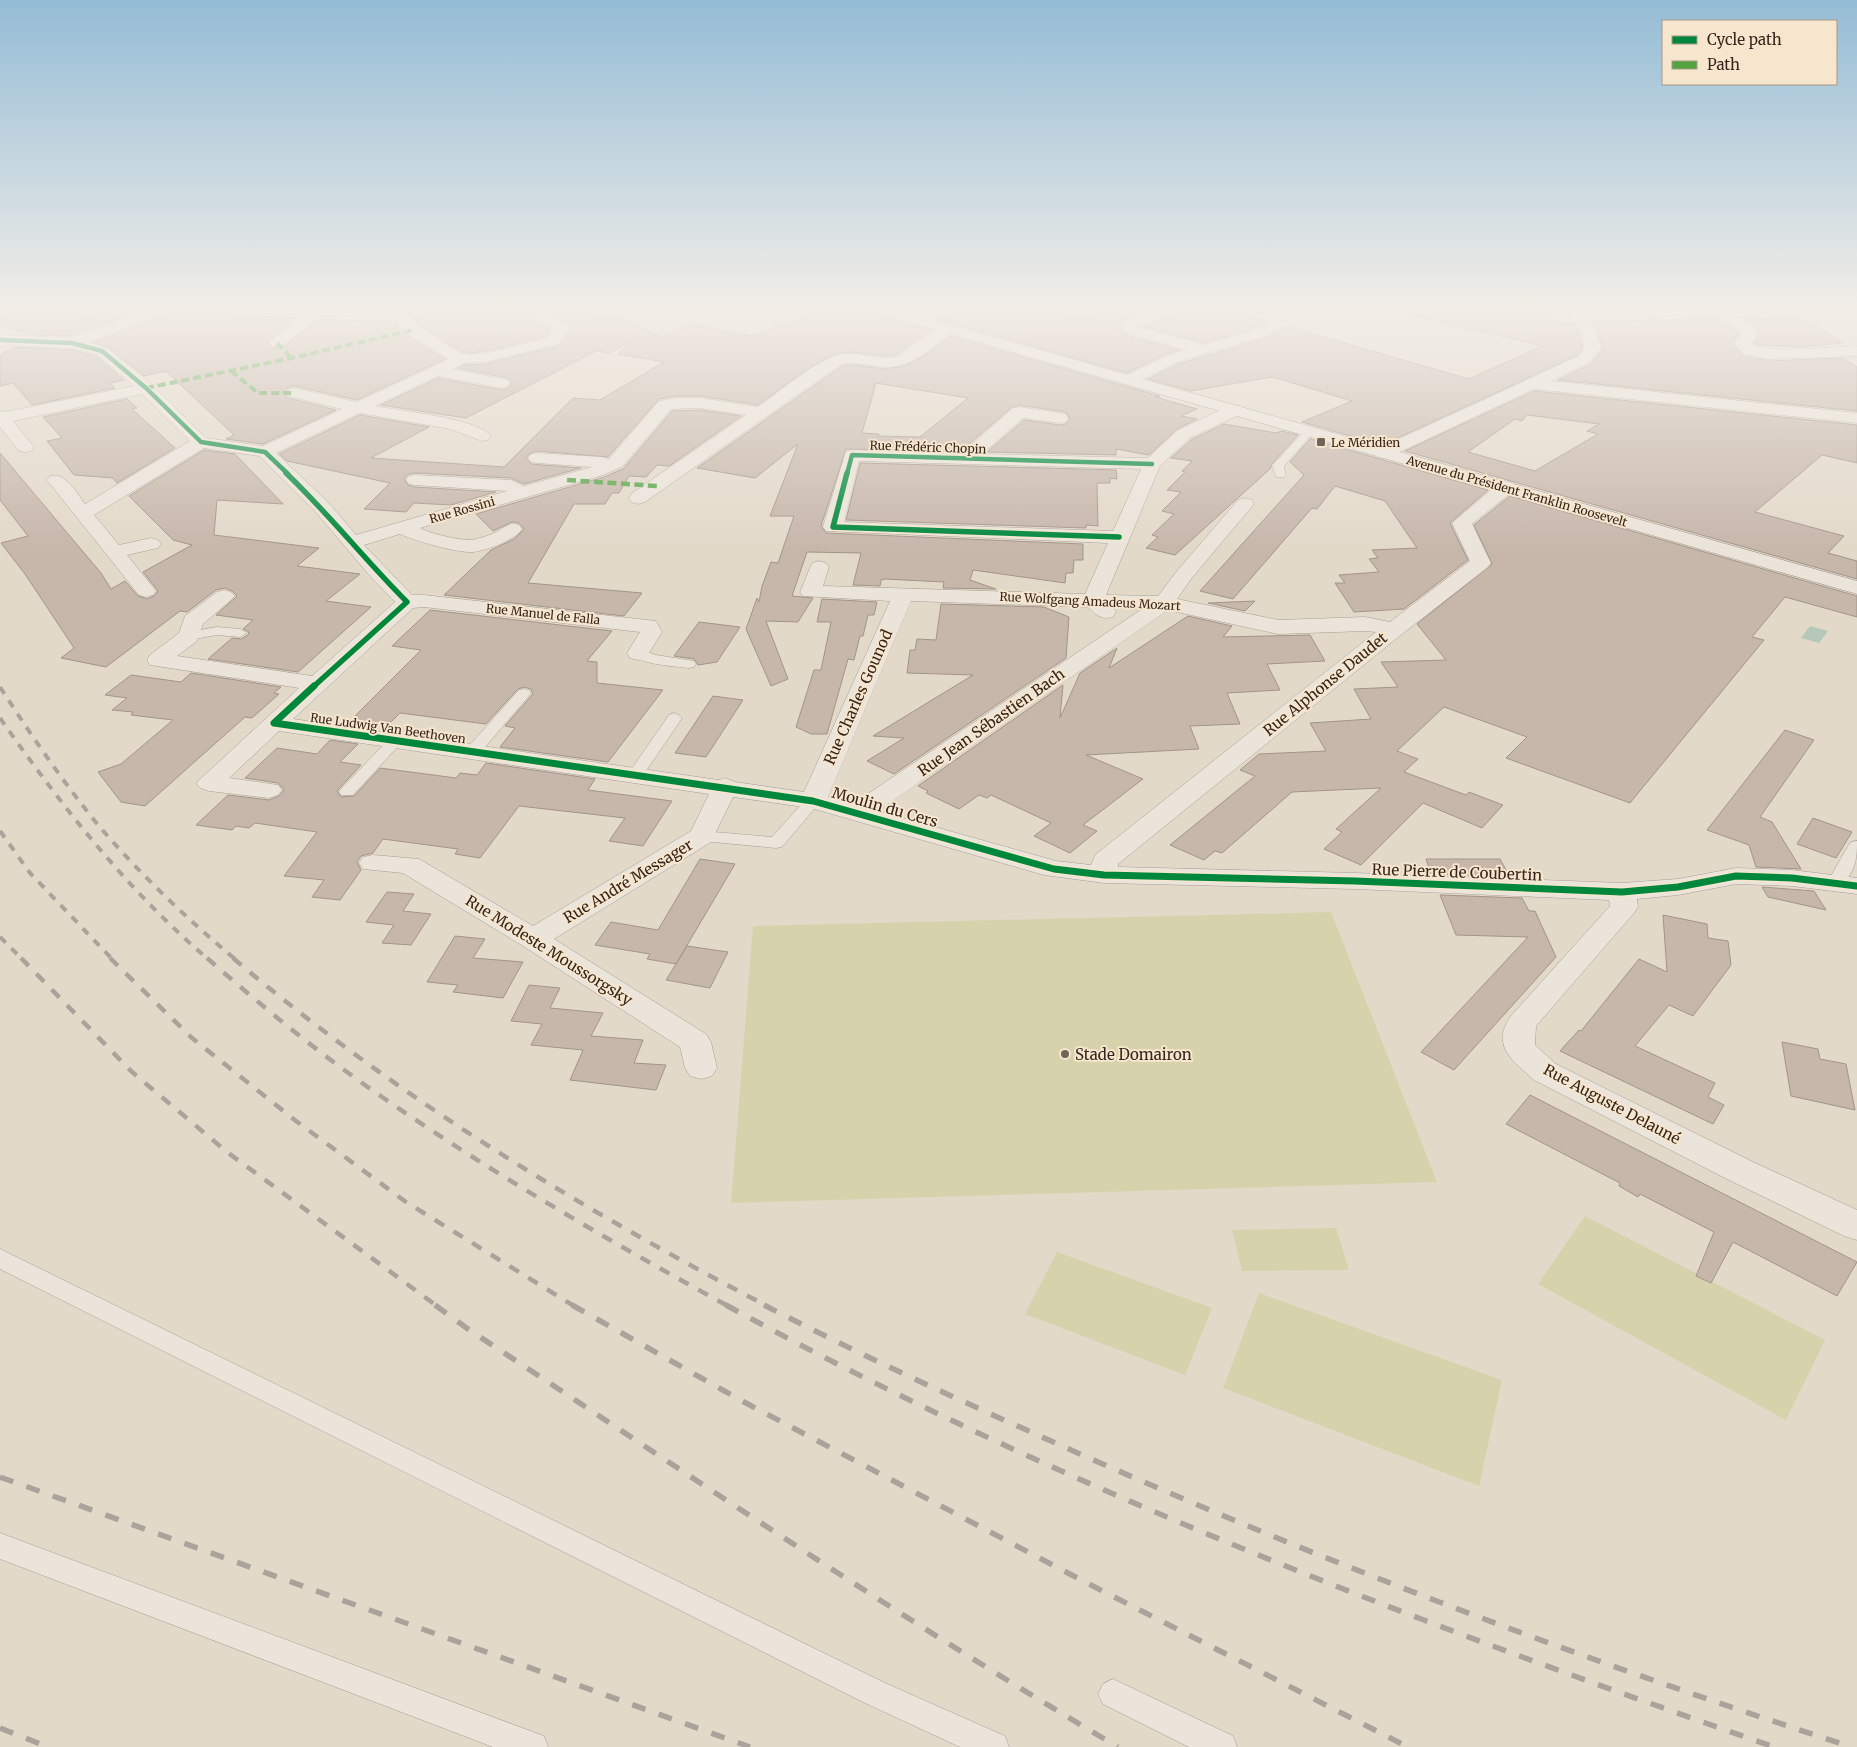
<svg xmlns="http://www.w3.org/2000/svg" width="1857" height="1747" font-family="Merriweather,serif">
<style>
.green{fill:#d6d2ab}
.water{fill:#b6c8ba}
.building{fill:#c7b6aa;stroke:#a39489;fill-rule:evenodd}
.lines{fill:none;stroke-linecap:round;stroke-linejoin:round}
.lane-casing{stroke:#a89e93;stroke-width:1}
.street-casing{stroke:#a89e93;stroke-width:1}
.secondary-casing{stroke:#988e83;stroke-width:1}
.lane{fill:#ebe4db;fill-rule:evenodd}
.street{fill:#ebe4db;fill-rule:evenodd}
.secondary{fill:#ebe4db;fill-rule:evenodd}
.rail-far2{stroke:#aaa39c;stroke-width:4;stroke-dasharray:8 8;stroke-linecap:butt}
.rail-far1{stroke:#aaa39c;stroke-width:4.5;stroke-dasharray:11 11;stroke-linecap:butt}
.rail{stroke:#aaa39c;stroke-width:5.5;stroke-dasharray:14 14;stroke-linecap:butt}
.quiet-far1{stroke:#53a341;stroke-width:4;stroke-dasharray:8 4;stroke-linecap:butt}
.quiet{stroke:#53a341;stroke-width:4.5;stroke-dasharray:9 4.5;stroke-linecap:butt}
.cycleway-far2-casing{stroke:#f6e6ce;stroke-width:6}
.cycleway-far1-casing{stroke:#f6e6ce;stroke-width:8}
.cycleway-casing{stroke:#f6e6ce;stroke-width:10}
.cycleway-far2{stroke:#00873e;stroke-width:4.5}
.cycleway-far1{stroke:#00873e;stroke-width:5.5}
.cycleway{stroke:#00873e;stroke-width:7}
.poi-dot{fill:#736459;stroke:#f6e6ce;stroke-width:2}
.labels{text-anchor:middle;dominant-baseline:central;stroke-width:4;stroke-linejoin:round;paint-order:stroke}
.far-poi-label{font-size:12px;fill:#36251c;stroke:#f6e6ce;text-anchor:start}
.far-street-label{font-size:12px;fill:#36251c;stroke:#f6e6ce}
.street-label{font-size:15px;fill:#36251c;stroke:#f6e6ce}
.poi-label{font-size:15px;fill:#36251c;stroke:#f6e6ce;text-anchor:start}
</style>
<rect width="100%" height="100%" fill="#e3d9c9"/>
<path class="green" d="M1331,912L1437,1182L731,1203L753,926Z
M1585,1216L1825,1340L1786,1420L1538,1284Z
M1336,1228L1349,1270L1242,1271L1232,1230Z
M1057,1252L1212,1308L1185,1375L1025,1314Z
M1259,1293L1502,1380L1479,1486L1223,1388Z"/>
<path class="water" d="M1810,626L1828,631L1819,643L1801,638Z"/>
<path class="building" d="M124,306H154L70,336L36,335L0,326V317L48,308L89,317Z
M466,306H583L584,311L602,319L617,316L662,337L689,324L751,336L795,321L819,306H860L863,311L931,330L896,355L884,356L850,352L833,355L811,367L758,405L700,396H676L659,399L608,457L537,451L530,453L526,458L531,464L581,468L524,484L511,478L415,473L409,474L404,479L408,485L415,487L496,492L451,505L414,503L406,512L364,509L390,483L287,461L279,454L360,415L429,427L371,458L504,467L573,398L600,400L664,362L618,354L631,341L609,353L596,351L466,418L381,405L438,378L502,390L509,388L512,382L508,378L458,368L465,365L485,364L558,346L572,328L556,316L547,313H538L534,317L536,322L551,330L547,336L492,350L470,353L463,352L451,346L411,318Z
M890,306H1028L1088,320L1120,306H1161L1122,321L1119,327L1123,334L1180,350L1166,354L1127,373L937,319L949,317L950,311L946,309L911,312Z
M1186,306H1230L1228,310L1268,322L1248,330L1204,343L1144,327L1183,311Z
M1412,306H1500L1504,310H1543L1559,323H1574L1579,332L1583,347L1578,355L1382,445L1302,422L1352,401L1283,380L1272,377L1191,391L1148,379L1178,364L1260,340L1289,327L1469,379L1543,346L1411,315Z
M1699,306H1794L1704,308Z
M174,312L296,318L268,342V344L272,348L283,347L319,319L393,322L407,335L445,359L357,400L294,386L287,388L284,394L288,398L336,410L263,444L226,439L234,435L166,371L144,376L108,347L93,342Z
M1794,318L1795,320H1805L1843,343L1801,347L1758,345L1754,343L1758,337L1759,330L1744,319Z
M1655,320H1721L1739,333L1732,344L1744,356L1769,361L1843,358L1857,367V411L1558,380L1591,364L1603,348L1597,330L1591,322Z
M950,336L1160,396L1155,397L1197,409L1181,416L1197,419L1177,429L1149,455L1116,449V455L987,452L1024,420L1060,425L1066,424L1070,419L1066,412L1019,405L1012,407L961,451L846,449L821,526L826,533L1083,544V560H1074L1073,573H1066L1065,583L973,570L970,580L996,589L943,588L944,582L885,579L881,580L880,586L853,585L861,553L807,552L792,596L813,598L798,622L766,621L788,679L771,686L746,629L757,598L759,602L762,586L771,562L778,563L794,516H770L798,444L755,478L697,468L842,366L857,365L884,369L904,366L922,357ZM876,383L968,398L920,437L878,436L879,434L862,433Z
M14,347L72,350L96,356L124,380L110,383L115,388L32,405L13,383L0,386V355Z
M1534,391L1857,425V463L1822,455L1755,512L1844,536L1828,553L1857,561V579L1405,451ZM1527,415L1599,424L1587,431L1598,434L1535,471L1468,452L1515,419L1522,421Z
M127,399L137,408L132,409L175,448L117,483L113,478L74,475L47,441L62,438L43,417Z
M700,410L741,416L669,466L657,465L646,477L629,476L619,493H612L605,504H574L528,583L642,593L624,616L444,595L491,550L514,539L524,529L519,523L512,522L493,531L476,514L604,477L623,469L672,411Z
M1224,424L1276,433L1282,431L1298,435L1271,465V468L1175,555L1146,548L1158,537L1152,535L1174,514L1162,511L1181,492L1167,490L1185,472L1182,471L1192,461L1171,458L1191,440Z
M1310,439L1488,490L1450,523L1468,560L1404,609L1354,612L1335,583H1345L1339,575L1379,572L1369,559L1378,558L1372,550L1417,548L1385,501L1335,486L1317,509L1312,508L1233,599L1200,591L1304,475L1290,462Z
M204,450L235,454L283,504L217,500L214,535L319,548L297,566L360,574L326,601L371,607L298,672L208,659L232,638L241,639L248,635L249,632L243,629L253,620L216,615L237,596L232,591L225,588L216,590L187,612L180,611L106,667L61,658L74,648L25,574L1,543L28,536L0,500V453L101,573L111,589L125,581L138,596L147,599L154,596L158,591L143,572L192,545L173,540L129,496Z
M860,463L1116,470L1117,479L1110,478V483H1097L1098,526L1086,525V528L846,520Z
M1510,496L1857,596V617L1785,597L1752,637L1764,640L1630,803L1506,758L1527,737L1444,707L1397,751L1418,759L1404,772L1466,795L1469,792L1503,805L1482,828L1423,803L1361,865L1324,849L1342,832L1336,829L1381,788L1292,792L1222,853L1215,851L1204,860L1170,845L1255,776L1240,770L1259,754L1326,751L1310,723L1371,719L1354,689L1398,687L1381,662L1446,660L1417,624L1492,564L1474,525Z
M822,599L877,602L874,615H868L863,636H860L854,660L848,659L827,734H811L796,727L814,670H821L831,622H817Z
M1255,601L1245,611L1208,603H1209Z
M941,604L1044,607L1069,617L1066,658L894,774L867,761L904,738L873,736L973,675L907,673L910,650H915L917,639L936,640Z
M430,610L612,631L587,661L597,662V683L663,690L608,762L500,747L515,728L505,726L533,694L531,689L524,687L518,689L486,724L400,713L391,722L381,721L373,729L346,725L421,650L392,646Z
M1188,616L1232,626L1223,637L1310,635L1325,661L1267,664L1280,690L1227,693L1240,724L1190,726L1199,749L1086,755L1143,779L1083,825L1097,831L1070,853L1034,836L1051,823L991,795L987,798L979,795L959,809L926,793L928,791L918,786L1063,685L1060,718L1080,673L1117,648L1109,668Z
M699,622L740,627L717,662L698,665L694,659L674,656Z
M191,673L281,687L274,693L279,694L252,718L245,717L145,806L121,802L98,772L121,764L173,720L131,715L133,712L112,710L127,698L105,695L131,675L181,682Z
M713,696L743,700L706,757L675,753Z
M1785,730L1814,740L1760,817L1772,822L1801,869L1756,867L1749,845L1707,830Z
M330,740L358,744L340,762L361,765L337,791L341,797L354,796L380,768L456,778L460,773L477,775L486,763L595,779L588,790L672,801L643,846L609,841L625,818L519,806L480,858L455,854L458,849L383,839L373,853L361,856L357,862L361,870L340,900L312,897L324,880L284,876L317,832L255,823L249,828L236,826L232,830L196,825L228,795L269,800L279,796L284,790L278,783L245,778L277,748L317,754Z
M1813,818L1852,832L1836,858L1797,844Z
M700,859L735,864L676,964L647,959L650,954L595,945L611,922L658,930Z
M1426,859H1500L1510,877L1431,874Z
M1762,887L1814,891L1826,910L1768,897Z
M387,892L414,894L403,911L431,914L411,945L382,943L394,925L366,922Z
M1440,895L1522,898L1529,911H1535L1556,957L1454,1070L1421,1052L1528,937L1456,935Z
M1663,915L1707,924L1708,938L1728,941L1731,965L1693,1016L1669,1005L1635,1046L1715,1083L1708,1097L1724,1105L1713,1124L1560,1051L1579,1030L1581,1031L1639,959L1667,972Z
M455,936L485,939L473,958L523,962L503,998L453,992L458,985L427,982Z
M687,946L728,952L710,988L666,980Z
M529,985L560,988L550,1008L603,1013L591,1036L643,1040L634,1063L666,1065L656,1090L570,1080L583,1050L531,1045L542,1024L511,1021Z
M1782,1042L1818,1049L1820,1059L1846,1064L1855,1110L1791,1096Z
M1530,1095L1857,1262L1837,1296L1733,1242L1711,1283L1696,1276L1714,1232L1640,1194L1638,1197L1619,1186L1620,1183L1506,1124Z"/>
<g class="lines">
<g class="lane-casing">
<path id="lane" d="M945,311L948,312V316L907,320L902,317L907,314Z
M1310,428L1315,431L1284,466L1286,475L1284,477H1276L1272,466L1306,429Z
M217,627L240,629L247,633L240,637L217,635L189,640L182,636L184,633Z
M638,649L656,655L694,661L696,664L694,667L689,668C674,666 640,665 631,653L633,650Z
M524,689L529,690L531,693L529,696L479,754H467L465,751L467,748L519,690Z
M674,713L679,715L682,718L644,774L642,777H630L628,774L669,715Z
M396,735L401,737L404,740L401,743L353,795H341L339,792L341,789L391,737Z
M813,796L819,798L821,801L782,847L776,848L702,841L696,840L694,836L696,832L702,831L772,837L807,798Z
M1857,841C1857,863 1855,868 1842,887L1836,888L1830,887L1827,883L1848,846L1851,842Z
M0,1249L885,1683L1005,1736L1009,1747H960L865,1703L0,1269Z
M0,1533L533,1732L544,1736L548,1747H493L0,1559Z
M1113,1679L1233,1736L1237,1747H1189L1103,1704L1098,1694L1103,1684Z"/>
</g>
<g class="street-casing">
<path id="street" d="M159,306H300L395,309L407,306H430L428,309L405,315C416,324 451,350 463,354C479,358 530,342 548,338L554,329L538,321L536,318L538,315C548,312 564,320 570,328L558,344L485,362L464,363L453,369L508,380L510,383L508,386L502,388L438,376L375,406C399,411 478,418 491,436L488,440L482,441L450,429L360,413L276,453L328,502L356,535L507,491L415,485L409,484L406,480L409,476L415,475L511,480L524,486L592,467L537,463L531,462L528,458L531,454L537,453L602,457L609,459L659,401L676,398H700L758,407C779,392 820,357 843,354C860,351 880,362 897,357C913,351 934,321 952,326L954,329L952,332C932,347 911,369 884,367C870,366 855,361 841,364L645,502L638,504L631,502L629,498L631,494L746,415L700,408L671,409L622,467L603,475L420,528C431,534 458,540 471,540C478,539 491,535 498,531C506,527 508,522 519,525L522,529C514,541 487,550 473,552C457,553 415,541 400,534L364,545L412,595H424L656,621L662,632L646,658L638,660L630,658L627,653L640,632L424,607L413,608L293,719L719,780L725,778L735,782L804,792L890,601L803,596L800,592L812,563L819,561L826,563L829,567L823,586L1085,594L1108,543L826,531L823,527L846,451L852,450L962,453L1013,408L1019,407L1060,413L1066,414L1068,418L1066,422L1060,423L1023,418L982,454L1148,458L1178,430L1229,406H1241L1243,410L1241,414L1190,438L1160,466L1106,595L1158,596L1177,571L1238,500L1245,498L1252,500L1254,504L1191,579L1177,599L1278,620L1365,617L1390,622L1470,561L1452,523L1499,483L1506,481L1513,483L1515,487L1513,491L1472,524L1491,563L1488,567L1402,634L1118,864V867L1355,873L1622,883L1678,879L1736,868L1792,870L1857,878V894L1792,886L1736,884L1678,895L1637,899L1638,907L1634,913L1536,1026L1535,1045L1556,1064L1751,1161L1857,1210V1240L1844,1236L1727,1179L1534,1080C1513,1061 1491,1047 1510,1017L1610,906L1609,900L1355,889L1104,883L1044,875L811,808L733,797L711,842L554,939L706,1034L711,1042L717,1068L712,1076L701,1079L690,1076L685,1068L680,1047L523,946L403,873L363,869L359,863L363,857L373,855L419,859L533,926L691,831L709,794L279,731L229,778L278,785L282,790L278,795L269,798L209,791L200,788L196,783L299,688L150,665L147,660L150,655L179,633L185,616L217,592L224,590L231,592L235,596L231,600L203,624L197,641L177,656L312,676L395,602L370,576L314,510L259,456L204,448L94,515L119,545L151,538L158,540L161,544L158,548L127,555L156,591L153,595L146,597L139,595L47,480L50,476C66,472 76,492 85,504L190,441L142,394L13,421L34,447L31,451L25,452L19,451L0,427V411L5,412L134,386L97,354L72,348L0,345V335L70,338ZM174,310L305,314L272,340L269,343L272,346H282L322,315L391,317L408,333L449,359L357,402L294,388L288,390L286,393L288,396L342,409L263,446L206,438L152,385L107,348L87,342ZM859,461L1141,469L1113,531L844,522ZM911,601L1088,607C1096,615 1101,620 1113,617L1116,612L1113,608L1142,609L853,804L828,797ZM1168,610L1278,634L1365,631L1376,632L1095,855L1091,865L1056,861L878,811Z
M1165,306H1184L1182,309L1138,327L1204,345L1249,332L1310,306H1329L1327,309L1259,338L1177,362L1135,383H1123L1121,380L1123,377L1167,356L1187,350L1124,332L1121,326L1123,323Z
M1566,306H1578L1595,331L1601,347L1590,362L1551,381L1857,413V423L1534,389L1389,457L1383,458L1377,457L1374,453L1377,449L1579,356L1585,347L1581,331Z
M1662,306C1674,305 1691,305 1699,315L1697,318H1687L1664,309Z
M1722,309L1755,328L1757,331L1756,337L1751,344C1761,354 1839,347 1857,346V356L1769,359L1744,354L1734,344L1742,333L1715,313L1717,310Z"/>
</g>
<g class="secondary-casing">
<path id="secondary" d="M862,306H884L1857,581V594L864,309Z
M1553,306H1607L1665,311L1857,307V315L1665,319L1560,310L1555,309Z"/>
</g>
<use href="#lane" class="lane"/>
<use href="#street" class="street"/>
<use href="#secondary" class="secondary"/>
<path class="rail-far2" d="M0,687C31,735 63,782 99,826C140,874 187,919 235,959
M0,718C61,805 127,890 208,959
M0,831L30,873L112,959
M0,937L22,959"/>
<path class="rail-far1" d="M21,958L132,1072L227,1152L437,1306
M110,958L192,1038L296,1121L406,1202L574,1306
M207,958C264,1008 322,1056 385,1099C495,1175 611,1242 728,1306
M233,958C395,1096 579,1208 767,1306"/>
<path class="rail" d="M435,1305L468,1329C683,1471 896,1616 1118,1747
M572,1305L744,1402L1085,1582L1408,1747
M726,1305C1059,1488 1416,1622 1774,1747
M764,1305C851,1350 941,1392 1031,1432C1298,1553 1573,1657 1852,1747
M0,1477L750,1747
M0,1728L48,1747"/>
<path class="quiet-far1" d="M277,343L292,358
M231,371L258,393H294
M146,388L292,358L413,330"/>
<path class="quiet" d="M567,480L657,486"/>
<g class="cycleway-far2-casing">
<path id="cycleway-far2" d="M0,340L72,343L102,351L146,388L201,442L265,452L288,474
M847,474L852,455L1152,464"/>
</g>
<g class="cycleway-far1-casing">
<path id="cycleway-far1" d="M286,473C329,514 365,560 407,602L313,687
M847,473L833,527L1119,537"/>
</g>
<g class="cycleway-casing">
<path id="cycleway" d="M314,686L274,723L813,801L1054,869L1104,875L1355,881L1622,892L1678,887L1736,876L1792,878L1857,886"/>
</g>
<use href="#cycleway-far2" class="cycleway-far2"/>
<use href="#cycleway-far1" class="cycleway-far1"/>
<use href="#cycleway" class="cycleway"/>
</g>
<linearGradient id="sky" x2="0" y2="1"><stop stop-color="#94bcd6"/><stop offset="0.56" stop-color="#f2eee7"/><stop offset="1" stop-color="#f2eee7" stop-opacity="0"/></linearGradient>
<rect width="1857" height="550" fill="url(#sky)"/>
<g class="poi-dot">
<rect x="1316" y="437" width="10" height="10" rx="2.5"/>
<circle cx="1065" cy="1054" r="5"/>
</g>
<g class="labels">
<g class="far-poi-label">
<text x="1331" y="442">Le Méridien</text>
</g>
<g class="far-street-label">
<text transform="translate(928 447) rotate(2)">Rue Frédéric Chopin</text>
<text transform="translate(1517 491) rotate(16)">Avenue du Président Franklin Roosevelt</text>
<text transform="translate(462 510) rotate(-16)">Rue Rossini</text>
<text transform="translate(1090 601) rotate(3)">Rue Wolfgang Amadeus Mozart</text>
<text transform="translate(543 614) rotate(6)">Rue Manuel de Falla</text>
<text transform="translate(388 728) rotate(8)">Rue Ludwig Van Beethoven</text>
</g>
<g class="street-label">
<text transform="translate(1325 684) rotate(-39)">Rue Alphonse Daudet</text>
<text transform="translate(858 697) rotate(-66)">Rue Charles Gounod</text>
<text transform="translate(991 722) rotate(-35)">Rue Jean Sébastien Bach</text>
<text transform="translate(885 807) rotate(16)">Moulin du Cers</text>
<text transform="translate(1457 872) rotate(2)">Rue Pierre de Coubertin</text>
<text transform="translate(628 881) rotate(-31)">Rue André Messager</text>
<text transform="translate(549 950) rotate(32)">Rue Modeste Moussorgsky</text>
<text transform="translate(1612 1104) rotate(28)">Rue Auguste Delauné</text>
</g>
<g class="poi-label">
<text x="1075" y="1054">Stade Domairon</text>
</g>
</g>
<rect x="1662" y="20" width="175" height="65" fill="#f6e6ce" stroke="#a99987"/>
<rect x="1672" y="36" width="25" height="8" fill="#00873e" stroke="#a99987"/>
<text x="1707" y="45" font-size="15" fill="#36251c">Cycle path</text>
<rect x="1672" y="61" width="25" height="8" fill="#53a341" stroke="#a99987"/>
<text x="1707" y="70" font-size="15" fill="#36251c">Path</text>
</svg>
